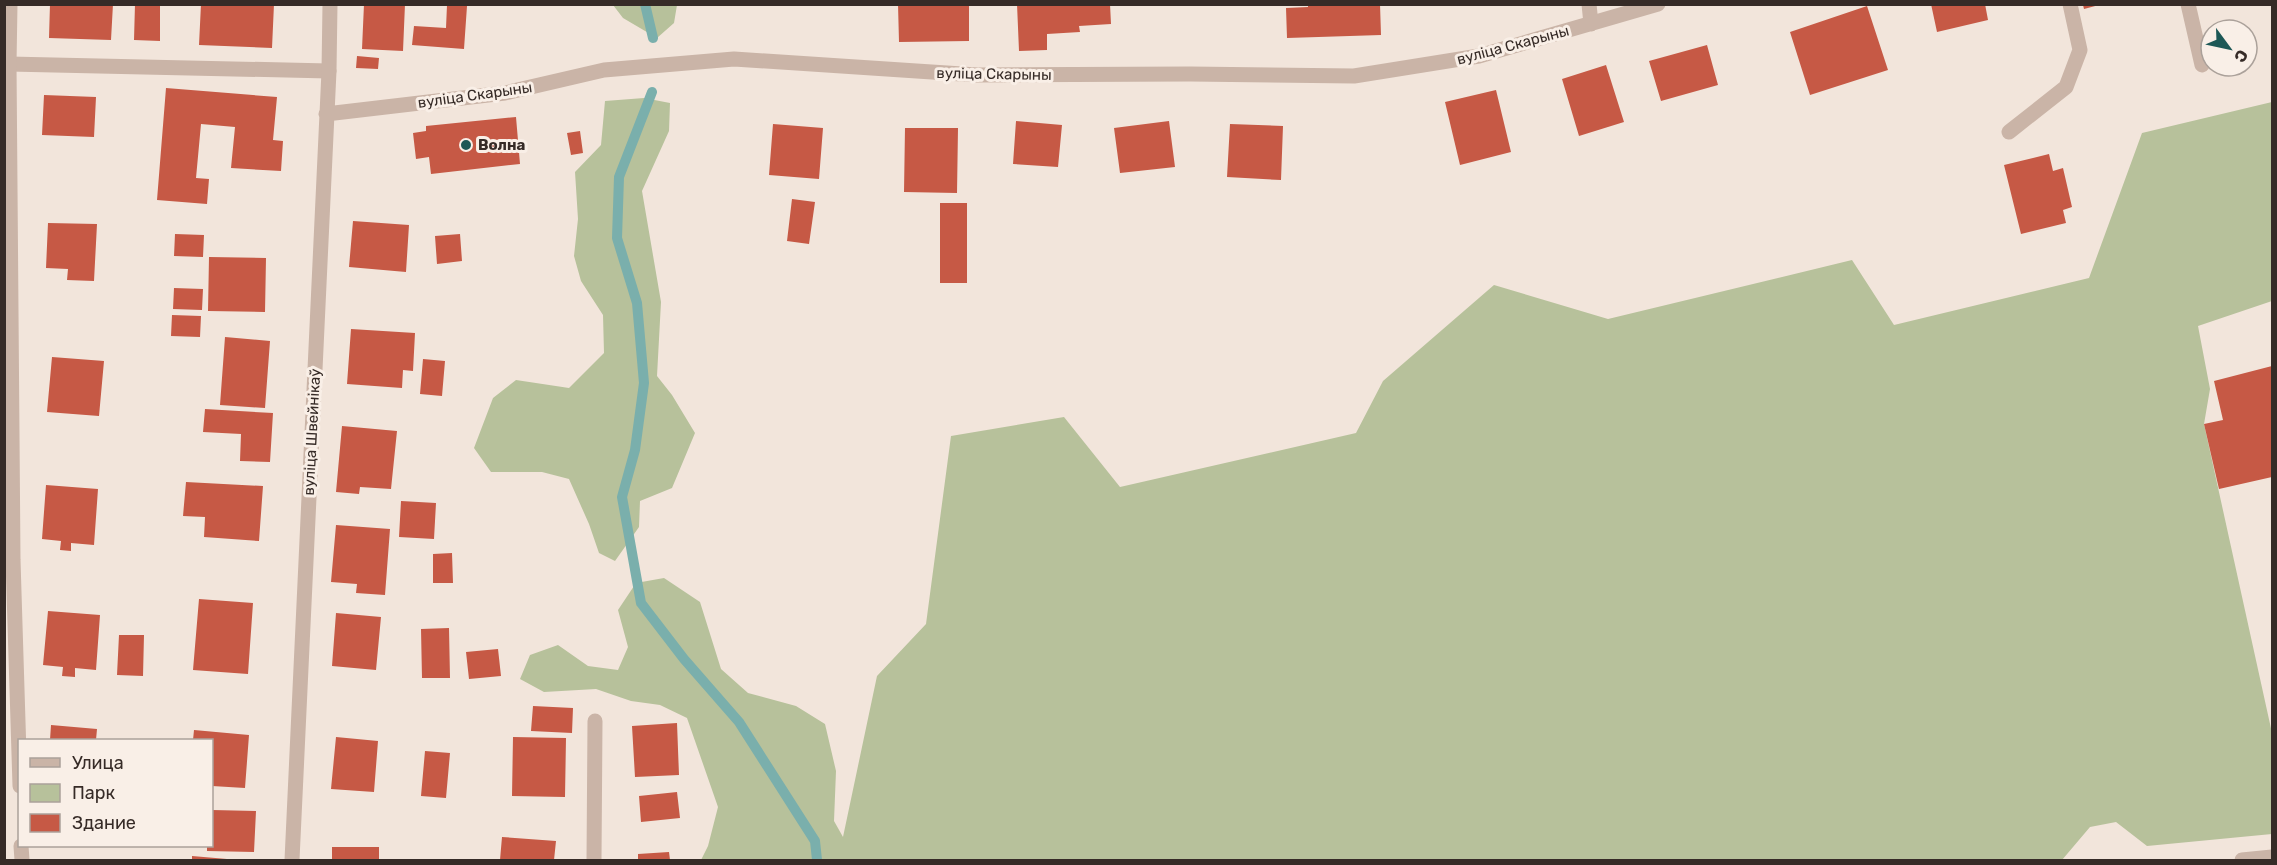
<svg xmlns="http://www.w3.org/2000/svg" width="2277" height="865" font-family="Rubik,sans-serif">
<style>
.green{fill:#b7c19b}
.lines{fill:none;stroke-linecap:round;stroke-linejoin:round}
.stream{stroke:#7aafac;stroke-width:10}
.building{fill:#c65945}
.service{stroke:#cab4a7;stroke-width:15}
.minor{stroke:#cab4a7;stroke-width:15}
.poi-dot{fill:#1d5856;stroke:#f9efe7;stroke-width:2}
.labels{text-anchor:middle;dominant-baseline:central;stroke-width:6;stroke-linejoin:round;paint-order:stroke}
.street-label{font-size:15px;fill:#362b27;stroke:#f9efe7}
.poi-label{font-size:15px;font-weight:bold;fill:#362b27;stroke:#f9efe7;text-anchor:start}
</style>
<rect width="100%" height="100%" fill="#f2e5db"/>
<path class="green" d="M613,5H677L674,23L657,38L623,18Z
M644,98L670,103L669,131L642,191L661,302L657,376L672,395L695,433L672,488L640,501L639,527L615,561L599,553L589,524L569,479L542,472H491L474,448L493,398L516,380L569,388L604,353L603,315L581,281L574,256L578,219L575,172L601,145L605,101Z
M2272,102V301L2198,326L2210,389L2204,424L2272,733V834L2147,846L2116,822L2090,827L2062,860H701L708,846L718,807L687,718L660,705L631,701L596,689L544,692L520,679L530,655L558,645L588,666L618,670L628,647L618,610L636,583L664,578L700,602L721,669L748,693L796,706L825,724L836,771L834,821L843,837L877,676L926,624L951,436L1064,417L1120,487L1356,433L1383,381L1494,285L1608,319L1852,260L1894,325L2089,278L2142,133Z"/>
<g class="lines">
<path class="stream" d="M645,4L653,38
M652,92L619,177L617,238L637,303L644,383L635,450L622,497L641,603L684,659L739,722L815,841L817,860"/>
</g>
<path class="building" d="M50,4H113L111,40L49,38Z
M135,4H160V41L134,40Z
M201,4H274L272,48L199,45Z
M364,4H405L403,51L362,49Z
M898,4H969V41L899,42Z
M1017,4H1110L1111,24L1079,26L1080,32L1047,34V50L1019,51Z
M1308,4H1380L1381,35L1287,38L1286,8L1308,7Z
M1931,4H1985L1988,20L1937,32Z
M447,5L467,6L464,49L412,45L414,26L446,28Z
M2083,5H2099L2084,9Z
M1867,6L1888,70L1810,95L1790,32Z
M1707,45L1718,85L1661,101L1649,61Z
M357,56L379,58L378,69L356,68Z
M1606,65L1624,122L1579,136L1562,79Z
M166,88L277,97L273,140L283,141L281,171L231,168L235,127L201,124L196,178L209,179L207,204L157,200Z
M1496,90L1511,152L1460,165L1445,102Z
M44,95L96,97L94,137L42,135Z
M516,117L520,164L431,174L429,157L416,159L413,133L426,131V126Z
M1016,121L1062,125L1058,167L1013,164Z
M1169,121L1175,167L1120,173L1114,128Z
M773,124L823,128L819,179L769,175Z
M1230,124L1283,126L1281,180L1227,177Z
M905,128H958L957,193L904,192Z
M580,131L583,153L571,155L567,133Z
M2049,154L2053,171L2063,168L2072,207L2063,210L2066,223L2021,234L2004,165Z
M792,199L815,202L809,244L787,241Z
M940,203H967V283H940Z
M353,221L409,225L406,272L349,267Z
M48,223L97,224L94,281L67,280L68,269L46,268Z
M175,234L204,235L203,257L174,256Z
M460,234L462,261L437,264L435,236Z
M209,257L266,258L265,312L208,311Z
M174,288L203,289L202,310L173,309Z
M172,315L201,316L200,337L171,336Z
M351,329L415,333L413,371L403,370L402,388L347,384Z
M225,337L270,341L265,408L220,405Z
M52,357L104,361L99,416L47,412Z
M423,359L445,361L442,396L420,394Z
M2272,366V477L2219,489L2204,424L2223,420L2214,381Z
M205,409L273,413L270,462L240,461L241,434L203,432Z
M342,426L397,431L391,489L360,487L359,494L336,492Z
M186,482L263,486L259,541L204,537L205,517L183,516Z
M46,485L98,489L94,545L71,543V551L60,550L61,541L42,539Z
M401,501L436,503L434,539L399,537Z
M336,525L390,529L385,595L356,593L357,584L331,582Z
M452,553L453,583H433V554Z
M199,599L253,603L248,674L193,670Z
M48,611L100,615L96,670L75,668V677L62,676L63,667L43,665Z
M336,613L381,617L376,670L332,666Z
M449,628L450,678H422L421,629Z
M119,635H144L143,676L117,675Z
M498,649L501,676L469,679L466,652Z
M533,706L573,708L572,733L531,731Z
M677,723L679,775L635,777L632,726Z
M51,725L97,729L96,740H50Z
M194,730L249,735L245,788L212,786V740H193Z
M336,737L378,741L374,792L331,789Z
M513,737L566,738L565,797L512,796Z
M425,751L450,753L446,798L421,796Z
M677,792L680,818L641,822L639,796Z
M212,810L256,811L254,852L207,851V846H212Z
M502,837L556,841L554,860H500Z
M332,847H379V860H332Z
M669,852L670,860H638V854Z
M192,856L227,859V860H192Z"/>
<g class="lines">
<path class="service" d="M2188,4L2202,65
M9,64L329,71
M2009,132L2066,87L2080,50L2070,4
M2242,860L2272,857"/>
<path class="minor" d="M10,4L9,64L13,560L20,786
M1589,4L1591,24
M326,114L505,93L604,70L734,59L977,75L1190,74L1354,76L1479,56L1658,4
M21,846L22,860
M292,860L329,71L330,4
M594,860L595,721"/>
</g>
<circle class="poi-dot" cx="466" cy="145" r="6"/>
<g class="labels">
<g class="street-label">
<text transform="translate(1513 45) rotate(-15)">вуліца Скарыны</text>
<text transform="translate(994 74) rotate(1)">вуліца Скарыны</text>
<text transform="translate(475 95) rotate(-8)">вуліца Скарыны</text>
<text transform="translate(312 432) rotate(-87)">вуліца Швейнікаў</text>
</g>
<g class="poi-label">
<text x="478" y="145">Волна</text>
</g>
</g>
<rect width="2277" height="865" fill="none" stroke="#362b27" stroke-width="12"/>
<rect x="18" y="739" width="195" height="108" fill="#f9efe7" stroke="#aba19a" stroke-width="1.5"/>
<rect x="30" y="758" width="30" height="9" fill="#cab4a7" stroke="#aba19a" stroke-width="1.5"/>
<text x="72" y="769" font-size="18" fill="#362b27">Улица</text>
<rect x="30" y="784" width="30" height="18" fill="#b7c19b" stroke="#aba19a" stroke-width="1.5"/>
<text x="72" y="799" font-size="18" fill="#362b27">Парк</text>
<rect x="30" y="814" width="30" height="18" fill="#c65945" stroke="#aba19a" stroke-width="1.5"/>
<text x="72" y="829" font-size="18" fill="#362b27">Здание</text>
<g transform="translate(2229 48) rotate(123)"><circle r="28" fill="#f9efe7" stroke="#aba19a" stroke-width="1.5"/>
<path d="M0-4.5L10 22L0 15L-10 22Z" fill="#1d5856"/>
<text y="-9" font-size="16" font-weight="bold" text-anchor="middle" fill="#362b27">С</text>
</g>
</svg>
